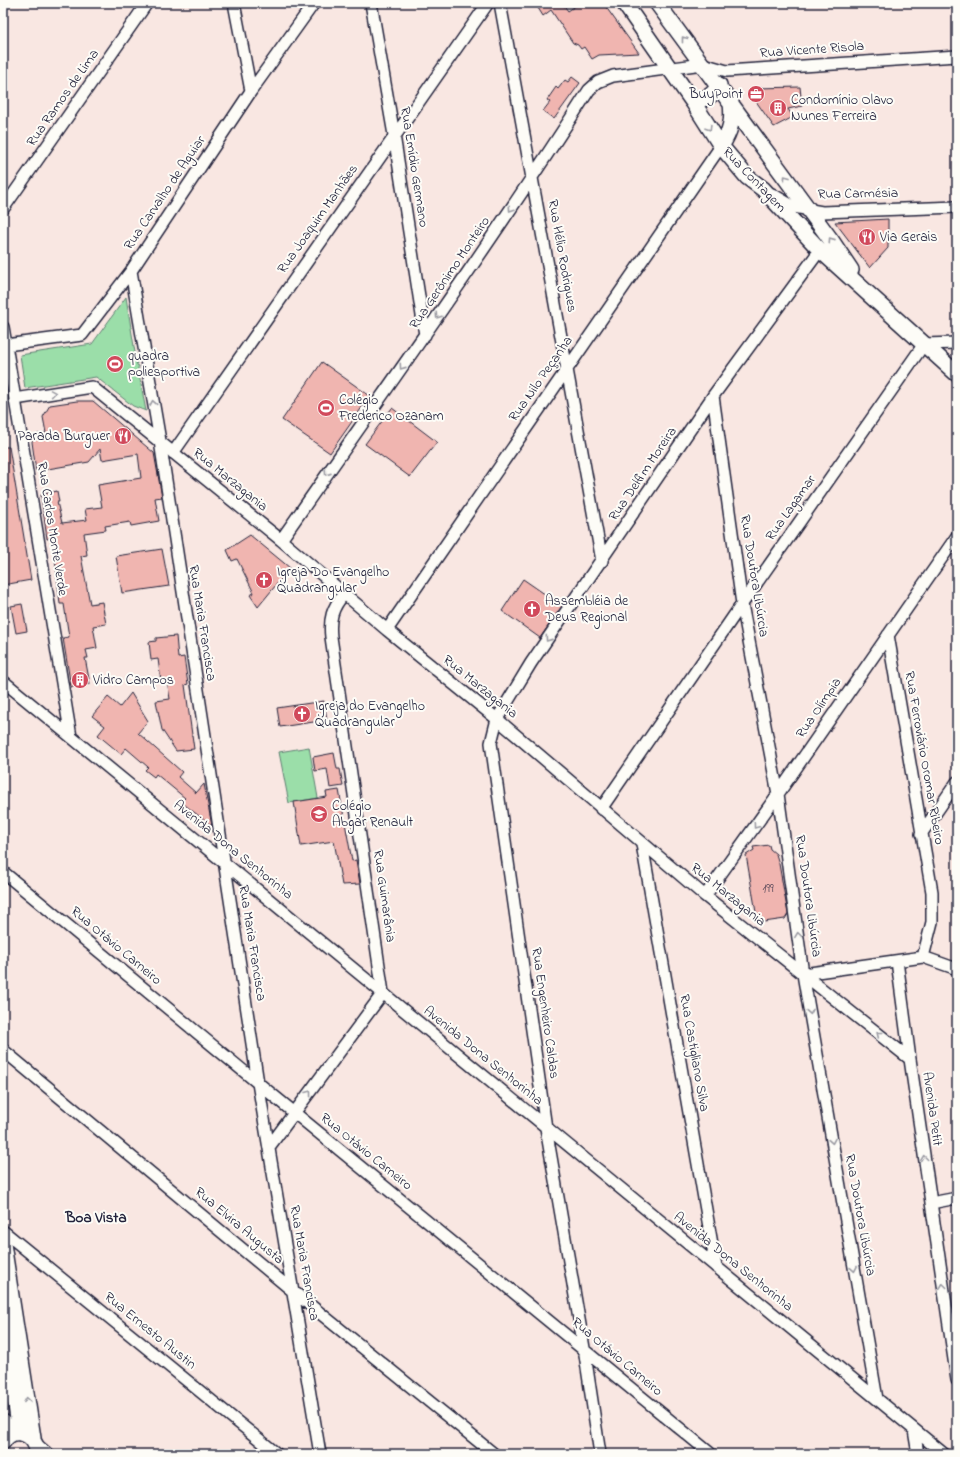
<svg xmlns="http://www.w3.org/2000/svg" width="960" height="1457" font-family="'Indie Flower',sans-serif">
<style>
.green{fill:#9bdea9;stroke:#5e8072}
.building{fill:#f0b5b0;stroke:#22223b}
.lines{fill:none;stroke-linecap:round;stroke-linejoin:round}
.street-casing{stroke:#22223b;stroke-width:14}
.secondary-casing{stroke:#22223b;stroke-width:18}
.street{stroke:#fdfcf7;stroke-width:11}
.secondary{stroke:#fdfcf7;stroke-width:15}
.oneway{stroke:#9a9aa2}
.labels{text-anchor:middle;dominant-baseline:central;stroke-width:4;stroke-linejoin:round;paint-order:stroke}
.number-label{font-size:12px;fill:#564758}
.street-label{font-size:14px;fill:#22223b;stroke:#fdfcf7}
.poi-label{font-size:14px;fill:#22223b;stroke:#fdfcf7;text-anchor:start}
.neighbourhood-label{font-size:15px;font-weight:bold;fill:#22223b;stroke:#fdfcf7}
</style>
<rect width="100%" height="100%" fill="#f9e7e2"/>
<filter id="ink" filterUnits="userSpaceOnUse"><feTurbulence type="fractalNoise" baseFrequency=".025" numOctaves="2"/><feDisplacementMap in="SourceGraphic" scale="8" xChannelSelector="R" yChannelSelector="G"/><feConvolveMatrix kernelMatrix="1 2 1 2 8 2 1 2 1" color-interpolation-filters="sRGB"/></filter>
<g filter="url(#ink)">
<path class="green" d="M126,297L137,365L139,366L138,368L146,411L133,406L96,377L25,388L20,355L92,344Z
M309,747L318,798L289,803L279,752Z"/>
<path class="building" d="M535,3H562L568,11L580,3H603L639,53L599,55L592,59L584,47L581,49L578,45L573,43L551,10L543,16Z
M572,77L580,83L554,119L543,111L550,102L547,100L556,87L558,89L565,80L568,82Z
M800,87L802,106L788,109L793,117L774,127L753,97L752,89L757,88Z
M888,219V248L870,268L835,222Z
M322,362L370,396L330,453L282,420Z
M77,401H93L154,453L162,497L155,498L159,521L131,526L130,522L105,526L106,530L84,533L87,555L81,556L90,604L102,602L106,624L93,626L97,648L86,650L88,658H85L90,684L71,687L63,638L69,637L64,604H60L53,538L47,539L41,495L57,491L59,502H57L62,523L87,520L85,509L102,507L98,485L141,478L138,454L102,460L100,449L89,462L36,471L32,442L33,435L46,433L43,417L50,405Z
M392,408L437,442L410,477L365,444Z
M3,447H9L31,580L3,585Z
M250,535L290,568L258,607L250,595L254,593L237,559L232,561L227,550Z
M162,549L169,586L122,593L116,556Z
M523,579L562,606L540,638L502,611Z
M22,604L27,631L16,633L11,606Z
M176,636L178,658L184,657L188,684L185,685L194,749L176,751L162,730L156,701L170,699L167,680L161,681L158,659L151,660L149,642L156,641V638Z
M131,693L148,721L138,733L182,772L178,777L196,793L204,784L212,826L181,802L185,798L156,774L154,777L145,770L148,767L126,748L121,754L98,735L105,726L92,716L108,697L120,707Z
M324,701L327,720L280,727L277,708Z
M334,753L337,769H340L343,786L330,788L327,769L315,771L313,757Z
M339,790L352,861L356,860L360,884L342,885L334,841L301,846L294,802L327,797L326,792Z
M769,845L770,849L776,854L779,864L788,914L785,919L764,922L757,918L746,855L754,850L753,847Z"/>
<g class="lines">
<g class="street-casing">
<path id="street" d="M234,3L251,91
M371,3L394,135L425,335
M500,3L602,561
M772,194L794,207L822,212L957,207
M3,209L147,3
M131,271L160,441L258,1083L320,1454
M3,327L71,737
M6,345L82,335L131,271L251,91L314,3
M713,396L742,604L778,794L803,974L877,1399
M15,399L92,387L281,540L387,630L497,719L705,896L910,1059
M173,453L488,3
M281,540C385,391 491,243 589,90L598,82L613,76L703,64L727,71L957,56
M387,630L721,146
M888,635L932,892V922L923,957
M3,681L944,1454
M601,809L742,604L924,344L957,343
M921,834L957,782
M642,844L716,1267
M3,872L258,1083L711,1454
M705,896L778,794L957,536
M897,961L910,1059L957,1380
M803,974L923,957L957,969
M3,1050L294,1292L494,1454
M269,1147L383,993L331,637C329,619 332,608 344,594
M931,1203L957,1198
M3,1231L277,1454
M914,1430L918,1454
M35,1443L48,1454
M600,1454L584,1348L546,1128L491,743L497,719L531,663L713,396L820,250"/>
</g>
<g class="secondary-casing">
<path id="secondary" d="M624,3L693,102L721,146L747,177L763,189L820,250L957,374
M657,3L831,240L851,270
M693,102C705,99 712,97 719,85
M721,146C731,131 733,120 731,103
M3,1244L33,1438
M3,1320L20,1432
M3,1422L14,1433
M3,1442C14,1424 38,1435 37,1454"/>
</g>
<use href="#street" class="street"/>
<use href="#secondary" class="secondary"/>
</g>
<defs><path id="oneway-chevron" d="M-2-3.5L2.5 0L-2 3.5" fill="none" stroke-width="1.6" stroke-linecap="round" stroke-linejoin="round"/></defs>
<g class="oneway">
<use href="#oneway-chevron" transform="translate(684 39) rotate(-128)"/>
<use href="#oneway-chevron" transform="translate(709 128) rotate(58)"/>
<use href="#oneway-chevron" transform="translate(786 178) rotate(-126)"/>
<use href="#oneway-chevron" transform="translate(511 209) rotate(124)"/>
<use href="#oneway-chevron" transform="translate(831 240) rotate(-125)"/>
<use href="#oneway-chevron" transform="translate(438 316) rotate(124)"/>
<use href="#oneway-chevron" transform="translate(402 367) rotate(125)"/>
<use href="#oneway-chevron" transform="translate(53 393) rotate(-9)"/>
<use href="#oneway-chevron" transform="translate(153 403) rotate(-100)"/>
<use href="#oneway-chevron" transform="translate(327 473) rotate(125)"/>
<use href="#oneway-chevron" transform="translate(548 639) rotate(125)"/>
<use href="#oneway-chevron" transform="translate(756 826) rotate(126)"/>
<use href="#oneway-chevron" transform="translate(798 935) rotate(-98)"/>
<use href="#oneway-chevron" transform="translate(810 1012) rotate(80)"/>
<use href="#oneway-chevron" transform="translate(879 1034) rotate(-141)"/>
<use href="#oneway-chevron" transform="translate(309 1093) rotate(-53)"/>
<use href="#oneway-chevron" transform="translate(832 1141) rotate(80)"/>
<use href="#oneway-chevron" transform="translate(924 1158) rotate(-98)"/>
<use href="#oneway-chevron" transform="translate(854 1269) rotate(80)"/>
<use href="#oneway-chevron" transform="translate(943 1286) rotate(-98)"/>
<use href="#oneway-chevron" transform="translate(27 1400) rotate(-99)"/>
</g>
</g>
<defs>
<g id="office-disc" transform="scale(0.9)"><circle r="9.5" fill="#d1495b" stroke="#fdfcf7"/><path d="M-6-3h4V-5.5h4V-3h4V5H-6ZM-1-4.5V-3h2v-1.5ZM-6 0V1H6V0Z" fill="#fff"/></g>
<g id="building-disc" transform="scale(0.9)"><circle r="9.5" fill="#d1495b" stroke="#fdfcf7"/><path d="M-4-6H4V6H1V3H-1V6H-4ZM-2.5-4.3h1.7v1.8h-1.7ZM.8-4.3h1.7v1.8H.8ZM-2.5-1h1.7V.8h-1.7ZM.8-1h1.7V.8H.8Z" fill="#fff"/></g>
<g id="restaurant-disc" transform="scale(0.9)"><circle r="9.5" fill="#d1495b" stroke="#fdfcf7"/><path d="M-5-6h1v4h1v-4h1v4h1v-4h1v5L-1.5 .5V6h-2V.5L-5-1ZM5-6V6H3V1.5H1.5Q1.5-4 5-6Z" fill="#fff"/></g>
<g id="stadium-disc" transform="scale(0.9)"><circle r="9.5" fill="#d1495b" stroke="#fdfcf7"/><path d="M0-5a6.5 5 0 1 0 0 10a6.5 5 0 1 0 0-10ZM-3.5-1.8h7v3.6h-7Z" fill="#fff"/></g>
<g id="church-disc" transform="scale(0.9)"><circle r="9.5" fill="#d1495b" stroke="#fdfcf7"/><path d="M-1.2-6h2.4v3.5h3.3v2.4h-3.3V6h-2.4V-.1h-3.3v-2.4h3.3Z" fill="#fff"/></g>
<g id="school-disc" transform="scale(0.9)"><circle r="9.5" fill="#d1495b" stroke="#fdfcf7"/><path d="M0-5L7-2L0 1L-7-2ZM-4 1L0 2.5L4 1V4Q0 6-4 4Z" fill="#fff"/></g>
</defs>
<g fill-rule="evenodd">
<use href="#office-disc" x="756" y="94"/>
<use href="#building-disc" x="778" y="108"/>
<use href="#restaurant-disc" x="867" y="237"/>
<use href="#stadium-disc" x="115" y="364"/>
<use href="#stadium-disc" x="326" y="408"/>
<use href="#restaurant-disc" x="123" y="436"/>
<use href="#church-disc" x="264" y="580"/>
<use href="#church-disc" x="532" y="609"/>
<use href="#building-disc" x="80" y="680"/>
<use href="#church-disc" x="302" y="714"/>
<use href="#school-disc" x="319" y="814"/>
</g>
<g class="labels">
<g class="number-label">
<text x="768" y="889">199</text>
</g>
<g class="street-label">
<text transform="translate(812 50) rotate(-4)">Rua Vicente Risola</text>
<text transform="translate(63 98) rotate(-55)">Rua Ramos de Lima</text>
<text transform="translate(414 167) rotate(81)">Rua Emídio Germano</text>
<text transform="translate(754 180) rotate(46)">Rua Contagem</text>
<text transform="translate(165 193) rotate(-56)">Rua Carvalho de Aguiar</text>
<text transform="translate(858 194) rotate(-1)">Rua Carmésia</text>
<text transform="translate(318 219) rotate(-55)">Rua Joaquim Manhães</text>
<text transform="translate(562 256) rotate(80)">Rua Hélio Rodrigues</text>
<text transform="translate(450 273) rotate(-56)">Rua Gerônimo Monteiro</text>
<text transform="translate(541 379) rotate(-55)">Rua Nilo Peçanha</text>
<text transform="translate(643 474) rotate(-56)">Rua Delfim Moreira</text>
<text transform="translate(230 480) rotate(39)">Rua Marzagania</text>
<text transform="translate(791 508) rotate(-55)">Rua Lagamar</text>
<text transform="translate(52 529) rotate(81)">Rua Carlos Monte Verde</text>
<text transform="translate(754 576) rotate(81)">Rua Doutora Libúrcia</text>
<text transform="translate(202 623) rotate(81)">Rua Maria Francisca</text>
<text transform="translate(480 687) rotate(39)">Rua Marzagania</text>
<text transform="translate(819 708) rotate(-56)">Rua Olímpia</text>
<text transform="translate(924 758) rotate(80)">Rua Ferroviário Oromar Ribeiro</text>
<text transform="translate(233 850) rotate(39)">Avenida Dona Senhorinha</text>
<text transform="translate(728 895) rotate(39)">Rua Marzagania</text>
<text transform="translate(384 896) rotate(82)">Rua Guimarânia</text>
<text transform="translate(808 896) rotate(82)">Rua Doutora Libúrcia</text>
<text transform="translate(252 943) rotate(81)">Rua Maria Francisca</text>
<text transform="translate(116 946) rotate(40)">Rua Otávio Carneiro</text>
<text transform="translate(545 1013) rotate(82)">Rua Engenheiro Caldas</text>
<text transform="translate(694 1053) rotate(80)">Rua Castigliano Silva</text>
<text transform="translate(483 1056) rotate(39)">Avenida Dona Senhorinha</text>
<text transform="translate(932 1109) rotate(82)">Avenida Petit</text>
<text transform="translate(366 1152) rotate(39)">Rua Otávio Carneiro</text>
<text transform="translate(860 1215) rotate(80)">Rua Doutora Libúrcia</text>
<text transform="translate(239 1226) rotate(40)">Rua Elvira Augusta</text>
<text transform="translate(733 1262) rotate(39)">Avenida Dona Senhorinha</text>
<text transform="translate(304 1263) rotate(80)">Rua Maria Francisca</text>
<text transform="translate(150 1331) rotate(39)">Rua Ernesto Austin</text>
<text transform="translate(617 1357) rotate(40)">Rua Otávio Carneiro</text>
</g>
<g class="poi-label">
<text x="743" y="94" text-anchor="end">BuyPoint</text>
<text x="791" y="100">Condomínio Olavo<tspan x="791" dy="16">Nunes Ferreira</tspan></text>
<text x="880" y="237">Via Gerais</text>
<text x="128" y="356">quadra<tspan x="128" dy="16">poliesportiva</tspan></text>
<text x="339" y="400">Colégio<tspan x="339" dy="16">Frederico Ozanam</tspan></text>
<text x="110" y="436" text-anchor="end">Parada Burguer</text>
<text x="277" y="572">Igreja Do Evangelho<tspan x="277" dy="16">Quadrangular</tspan></text>
<text x="545" y="601">Assembléia de<tspan x="545" dy="16">Deus Regional</tspan></text>
<text x="93" y="680">Vidro Campos</text>
<text x="315" y="706">Igreja do Evangelho<tspan x="315" dy="16">Quadrangular</tspan></text>
<text x="332" y="806">Colégio<tspan x="332" dy="16">Abgar Renault</tspan></text>
</g>
<g class="neighbourhood-label">
<text x="96" y="1218">Boa Vista</text>
</g>
</g>
<rect width="960" height="1457" fill="none" stroke="#fdfcf7" stroke-width="16"/>
<rect x="8" y="8" width="944" height="1441" fill="none" stroke="#22223b" stroke-width="1.5" filter="url(#ink)"/>
</svg>
